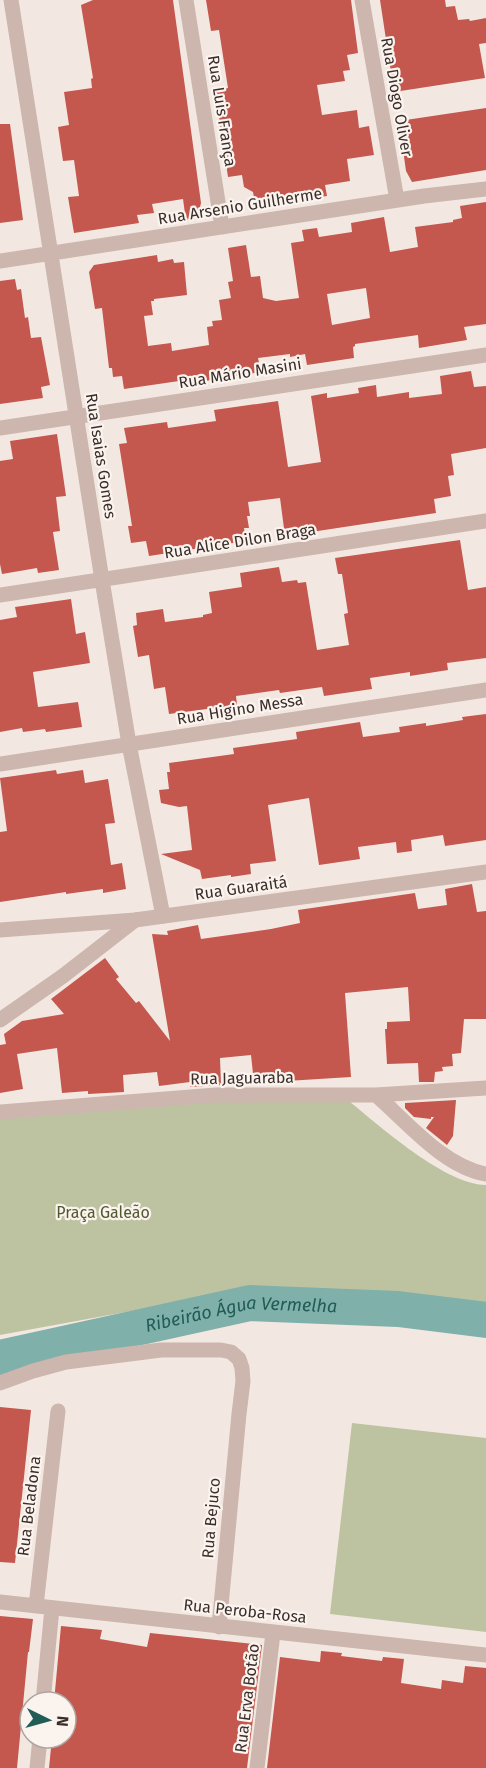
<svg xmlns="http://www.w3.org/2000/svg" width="486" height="1768" font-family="'Fira Sans',sans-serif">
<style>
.green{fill:#bdc3a1}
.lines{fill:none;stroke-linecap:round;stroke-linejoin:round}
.river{stroke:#80b0aa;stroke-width:36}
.building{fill:#c4574e;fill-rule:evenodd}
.minor{stroke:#ccb6ad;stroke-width:15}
.tertiary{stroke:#ccb6ad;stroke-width:15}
.labels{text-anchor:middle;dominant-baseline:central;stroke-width:4.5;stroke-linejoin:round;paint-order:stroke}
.street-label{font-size:16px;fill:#3a2e2b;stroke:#fbf3ee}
.park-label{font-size:16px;fill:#51592f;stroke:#fbf3ee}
.water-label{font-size:18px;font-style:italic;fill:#215c56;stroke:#fbf3ee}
</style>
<rect width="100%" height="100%" fill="#f3e8e1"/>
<path class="green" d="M338,1092C372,1119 443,1185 486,1185V1307L258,1288L0,1335V1116Z
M352,1423L486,1438V1632L330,1614Z"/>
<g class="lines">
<path class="river" id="s1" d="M0,1358L250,1303L398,1309L486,1320"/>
</g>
<path class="building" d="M93,0H173L201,203L199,211L186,221L183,199L152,204L154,213L137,215L139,223L74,233L68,197L79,196L74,160L63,161L58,127L69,125L64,92L92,88L91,79L93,78L81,5Z
M206,0H351L358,53L347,55L350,70L343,71L345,81L317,85L322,115L357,110L359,128L369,126L374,155L347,159L350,181L325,185L327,196L306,199V195L255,203L253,192L244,187L242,175L228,177L215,90L228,88L219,30L211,31Z
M380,0H445L446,7L455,6L458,20L469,19L470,21L486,18V43L479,44L485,78L394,92Z
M486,108V170L412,182L406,171L399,121Z
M0,124H10L23,220L0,223Z
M486,202V324L464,327L467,340L419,348L418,335L355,344V346L353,347L354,358L307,365L305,354L290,357V354L258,358L261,372L193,383V379L124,389L122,376L113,377L112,368H109L102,308L95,309L89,272L94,265L157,255L158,262L173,259L174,263L184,262L187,295L154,299V301H151L153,315L144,316L148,346L171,343L172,351L209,345L207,327L213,326L212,321L222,320L219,300L231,298L228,282L233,281L228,248L246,245L251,277L260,276L263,298L276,301L299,298L291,243L304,241L302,230L317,228L319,237L352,232L351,223L384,217L390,252L418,247L415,227L453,222V220L462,218L460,206ZM366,288L370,318L332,325L327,294Z
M15,279L17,290L21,289L25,318L28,317L31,338L41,337L50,385L41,387L43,398L0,404V281Z
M471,371L474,387L486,386V448L451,454L454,475L448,476L451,496L434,499L436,513L285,536L280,498L248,502L250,516H247L249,528H244L246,541L149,556L146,541L131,543L128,526H132L119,444L127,443L124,428L167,422L168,428L216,421L214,410L278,401L288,467L321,462L311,396L327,393V398L359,393L358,388L376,385L377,397L409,392V398L442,394L440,376Z
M57,434L66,496L56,497L60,531L53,532L59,570L38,573L37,568L2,574L0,564V461L13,459L10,441Z
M460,540L468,590L486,587V658L447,663L448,670L410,676V672L370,678L372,689L324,696L322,687L280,693L279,690L236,696L237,705L169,714L165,687L154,689L149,655L138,657L133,626L137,625L136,613L163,609L165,622L203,617V615L212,613L209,592L242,587L240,573L279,567L282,582L297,580L298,583L306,582L317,650L349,645L344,614L348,613L342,574H338L335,558Z
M71,599L76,634L85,632L90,663L33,672L38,707L78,702L82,727L46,732L45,729L23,732L22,728L0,732V620L17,617L15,607Z
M486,714V840L445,846L443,835L411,840L412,851L397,853L396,842L358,847L360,859L319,865L309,798L268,805L276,861L250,864L251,874L231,877V875L202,879L200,870L161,854L192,850L187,806L179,807L161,803L159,790L169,789L167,772H170L169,763L234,754L233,748L297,739L296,732L360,722L363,737L400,732L399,727L426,723V726L463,720L462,717Z
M56,770L57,774L83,770L85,783L108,779L115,823L105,824L111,865L122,863L126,889L103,893V889L66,894V892L0,902V832L7,831L0,778Z
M472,884L477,912L486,911V1019H464L461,1053L452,1054L453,1066L442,1067L443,1071L435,1072L434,1082H419L418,1063L387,1064L385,1029H387V1022L410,1021L408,987L345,993L351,1077L254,1083L251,1055L220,1058L221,1085L190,1087V1082L159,1086L157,1072L123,1075L124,1092L88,1094V1091L62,1093L57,1048L17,1054L23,1089L0,1093V1045L6,1044L4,1034L22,1021L64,1014L51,999L105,958L119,977L116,979L136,1003L139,1001L170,1041L152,934L168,935L167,931L198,925L201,939L271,929L300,923L298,910L415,893L418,909L447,905L445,889Z
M456,1100L453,1136L447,1145L426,1128L434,1117H431V1119L414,1117L405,1108V1103Z
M0,1407L31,1410L15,1563L0,1562Z
M0,1616L33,1619L29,1652H28L17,1768H0Z
M61,1626L102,1630L100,1639L147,1647L150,1633L262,1645L247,1768H49L52,1738H66V1702H54Z
M321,1651L342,1653L341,1656L382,1661L383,1657L404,1659L401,1683L441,1689L442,1680L463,1683L465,1666L486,1668V1768H267L280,1657L320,1662Z"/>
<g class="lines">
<path class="minor" d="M11,0L102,580L129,744L163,916
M186,0L222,227
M362,0L397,200
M0,261L424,196L486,189
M0,428L486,355
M0,595L486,521
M0,764L486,690
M0,1020L63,976L135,920
M376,1095C407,1122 444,1167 486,1174
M0,1112L216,1095H376L486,1088
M0,1383L33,1371L66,1362L161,1350H221L231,1352L239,1359L242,1368L243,1381L239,1414L219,1627
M0,1602L486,1655
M36,1606L58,1411
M43,1702L52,1608
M37,1768L40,1738
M257,1768L273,1633"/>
<path class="tertiary" d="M0,930L135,920L486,872"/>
</g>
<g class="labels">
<g class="street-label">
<text transform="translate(397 97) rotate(80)">Rua Diogo Oliver</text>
<text transform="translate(222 111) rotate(81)">Rua Luis França</text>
<text transform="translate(240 206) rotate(-9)">Rua Arsenio Guilherme</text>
<text transform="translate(240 373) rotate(-9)">Rua Mário Masini</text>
<text transform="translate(101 456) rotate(81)">Rua Isaias Gomes</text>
<text transform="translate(240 541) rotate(-9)">Rua Alice Dilon Braga</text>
<text transform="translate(240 709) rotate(-9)">Rua Higino Messa</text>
<text transform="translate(241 888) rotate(-8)">Rua Guaraitá</text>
<text transform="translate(242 1078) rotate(-1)">Rua Jaguaraba</text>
<text transform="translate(29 1506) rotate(-83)">Rua Beladona</text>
<text transform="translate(211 1518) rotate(-85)">Rua Bejuco</text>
<text transform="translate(245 1611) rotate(6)">Rua Peroba-Rosa</text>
<text transform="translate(247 1698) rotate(-83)">Rua Erva Botão</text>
</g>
<g class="park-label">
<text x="103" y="1212">Praça Galeão</text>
</g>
<g class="water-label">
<text stroke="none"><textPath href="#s1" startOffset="246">Ribeirão Água Vermelha</textPath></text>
</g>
</g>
<g transform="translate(48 1720) rotate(95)"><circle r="28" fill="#fbf3ee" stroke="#aea4a0" stroke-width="1.5"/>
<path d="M0-4.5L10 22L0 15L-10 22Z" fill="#215c56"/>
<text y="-9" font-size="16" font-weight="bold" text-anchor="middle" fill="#3a2e2b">N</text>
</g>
</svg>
